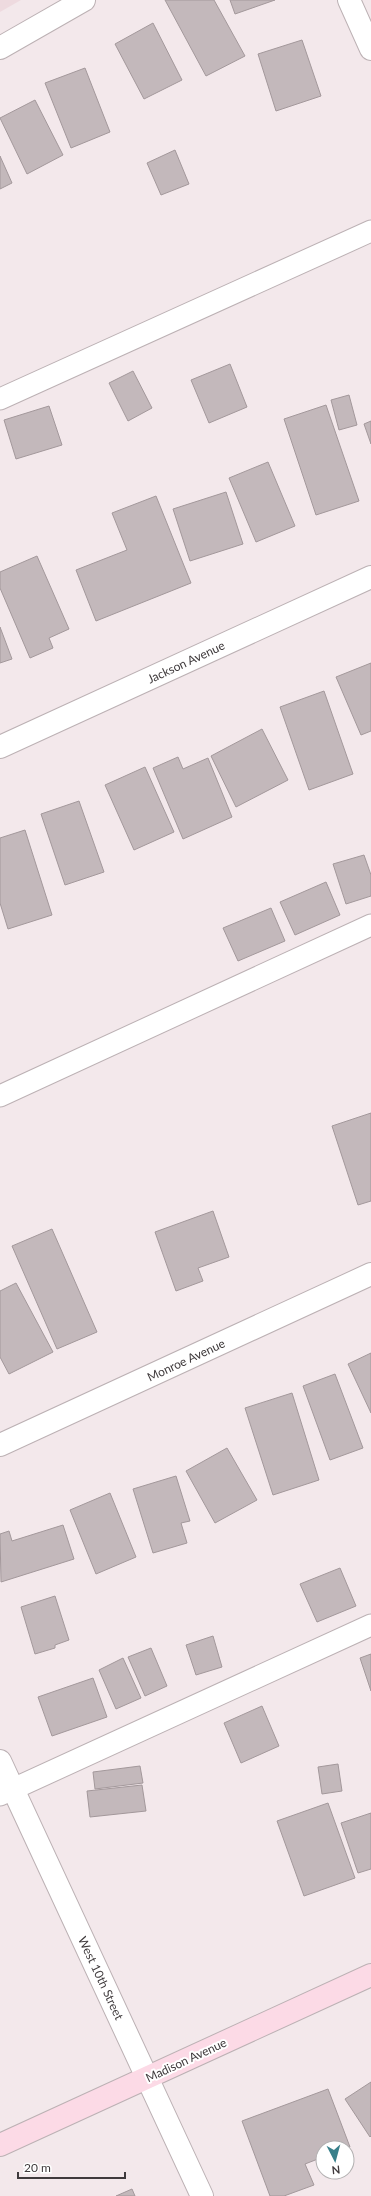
<svg xmlns="http://www.w3.org/2000/svg" width="371" height="2196" font-family="Lato,sans-serif">
<style>
.built{fill:#eedadf}
.building{fill:#c3b8bb;stroke:#a3989b}
.lines{fill:none;stroke-linecap:round;stroke-linejoin:round}
.lane-casing{stroke:#bcb1b4;stroke-width:23}
.street-casing{stroke:#bcb1b4;stroke-width:24}
.secondary-casing{stroke:#bcb1b4;stroke-width:24}
.lane{stroke:#fff;stroke-width:21}
.street{stroke:#fff;stroke-width:22}
.secondary{stroke:#fcdae6;stroke-width:22}
.labels{text-anchor:middle;dominant-baseline:central;stroke-width:4;stroke-linejoin:round;paint-order:stroke}
.street-label{font-size:12px;fill:#3f3a3c;stroke:#fff}
</style>
<rect width="100%" height="100%" fill="#f3e8eb"/>
<path class="built" d="M0,0H21L0,12Z"/>
<path class="building" d="M165,0H214L245,56L206,76Z
M230,0H275L235,14Z
M153,23L182,80L144,99L115,44Z
M302,40L321,96L276,111L258,54Z
M85,68L110,132L71,148L45,83Z
M35,100L63,155L27,174L0,118Z
M175,150L189,184L161,195L147,163Z
M0,156L12,183L0,189Z
M230,364L247,407L209,423L191,380Z
M133,371L152,408L128,421L109,383Z
M349,395L357,425L339,430L331,400Z
M326,405L359,501L316,515L284,419Z
M49,406L62,445L16,459L4,420Z
M371,421V444L364,424Z
M268,462L295,526L256,542L229,478Z
M226,492L243,544L190,561L173,509Z
M156,496L191,583L96,621L76,570L127,550L112,513Z
M37,556L69,629L49,638L53,648L30,658L0,588V572Z
M0,627L12,659L0,663Z
M371,663V731L361,735L336,677Z
M324,691L353,774L309,790L280,707Z
M262,729L288,780L236,807L211,756Z
M178,757L183,769L208,758L232,817L183,839L153,768Z
M145,767L174,832L134,850L105,785Z
M79,801L104,872L65,885L41,814Z
M25,830L52,915L8,929L0,903V838Z
M364,855L371,875V896L346,904L333,864Z
M326,882L340,915L295,935L280,902Z
M271,908L285,941L238,961L223,928Z
M371,1113V1201L358,1205L332,1126Z
M213,1211L229,1257L198,1268L203,1281L176,1291L155,1232Z
M52,1229L97,1332L57,1349L12,1246Z
M16,1283L53,1352L9,1374L0,1357V1291Z
M371,1353V1413L348,1364Z
M335,1374L363,1448L330,1460L303,1386Z
M292,1393L319,1480L273,1495L245,1408Z
M227,1448L257,1500L215,1523L186,1471Z
M176,1476L190,1521L181,1523L187,1543L153,1553L133,1489Z
M110,1493L136,1557L96,1574L70,1510Z
M63,1525L74,1559L1,1582L0,1534L9,1531L12,1541Z
M340,1568L356,1606L317,1622L300,1584Z
M55,1596L69,1640L55,1645V1648L35,1654L21,1607Z
M213,1636L222,1667L196,1675L186,1645Z
M151,1648L167,1686L145,1696L128,1657Z
M371,1654V1691L360,1658Z
M123,1658L141,1698L116,1709L99,1670Z
M93,1678L107,1717L52,1736L38,1697Z
M262,1706L279,1746L241,1763L224,1723Z
M338,1764L342,1791L322,1794L318,1767Z
M140,1766L143,1783L95,1789L93,1772Z
M142,1785L146,1811L90,1817L87,1791Z
M328,1803L355,1878L304,1896L277,1821Z
M371,1813V1869L358,1873L341,1823Z
M371,2082V2136L370,2137L345,2099Z
M328,2089L350,2147L323,2148V2157L305,2164L314,2185L284,2196H270L242,2121Z
M132,2189L135,2196H116Z"/>
<g class="lines">
<g class="lane-casing">
<path id="lane" d="M0,399L371,231
M0,1096L371,925
M0,1795L371,1625"/>
</g>
<g class="street-casing">
<path id="street" d="M349,0L371,49
M0,48L84,0
M0,747L371,577
M0,1445L371,1274
M0,1761L202,2196"/>
</g>
<g class="secondary-casing">
<path id="secondary" d="M0,2145L371,1975"/>
</g>
<use href="#lane" class="lane"/>
<use href="#street" class="street"/>
<use href="#secondary" class="secondary"/>
</g>
<g class="labels">
<g class="street-label">
<text transform="translate(186 662) rotate(-25)">Jackson Avenue</text>
<text transform="translate(186 1360) rotate(-25)">Monroe Avenue</text>
<text transform="translate(101 1978) rotate(65)">West 10th Street</text>
<text transform="translate(186 2060) rotate(-25)">Madison Avenue</text>
</g>
</g>
<g transform="translate(335 2160) rotate(174)"><circle r="19" fill="#ffffff" stroke="#b2b0b1"/>
<path d="M0-3L7 15L0 10L-7 15Z" fill="#39808b"/>
<text y="-6" font-size="11" font-weight="bold" text-anchor="middle" fill="#3f3a3c">N</text>
</g>
<path d="M18 2172v6h107v-6" fill="none" stroke="#3f3a3c" stroke-width="2"/>
<text x="24" y="2172" font-size="12" fill="#3f3a3c" stroke="#ffffff" stroke-width="3" paint-order="stroke">20 m</text>
</svg>
